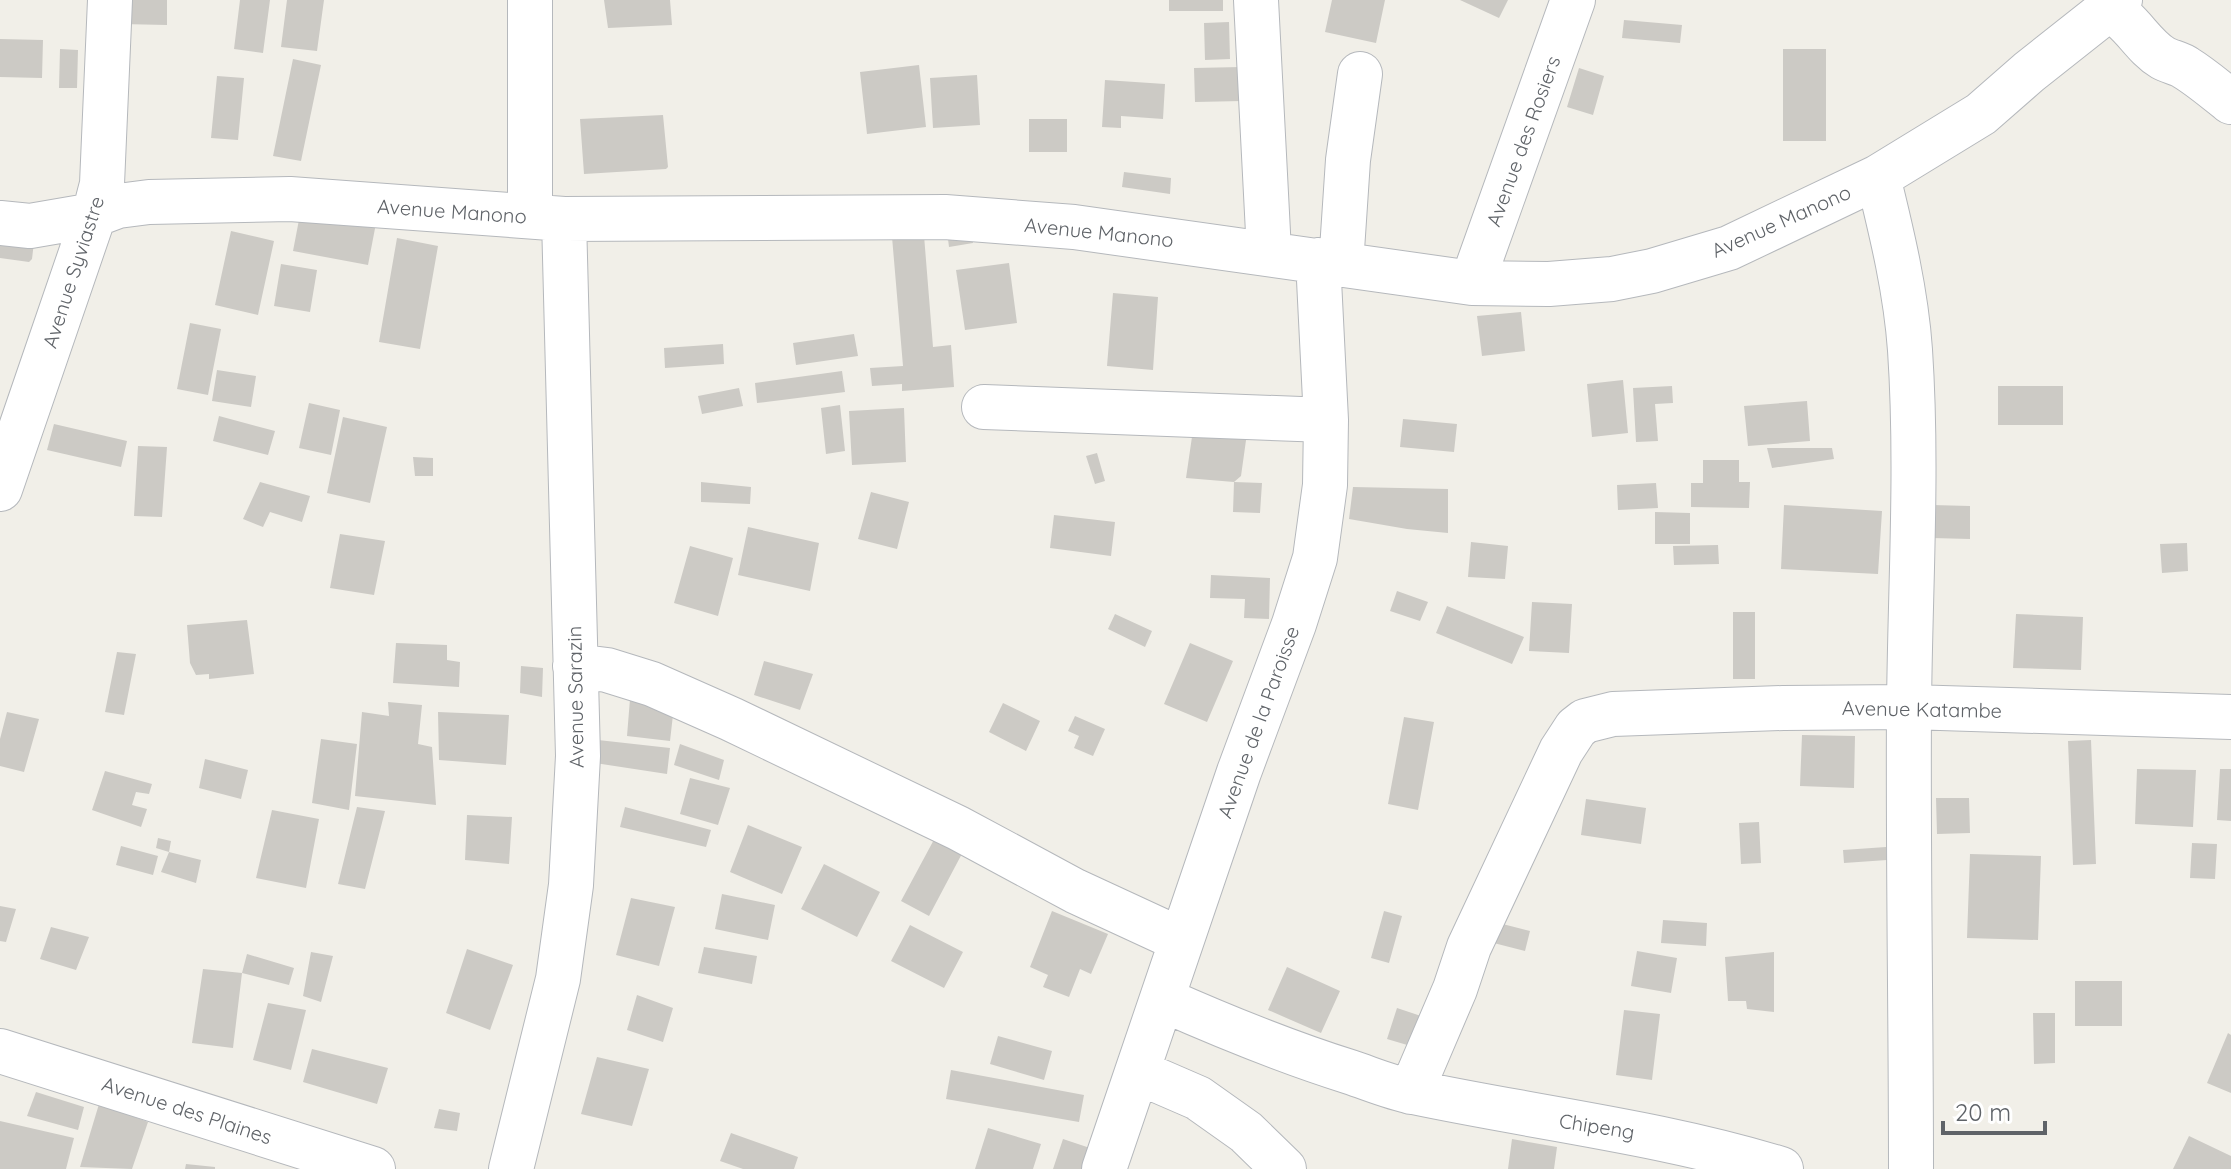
<svg xmlns="http://www.w3.org/2000/svg" width="2231" height="1169" font-family="Quicksand,sans-serif">
<style>
.building{fill:#cccac5}
.lines{fill:none;stroke-linecap:round;stroke-linejoin:round}
.minor-casing{stroke:#b5b8bc;stroke-width:46}
.minor{stroke:#fff;stroke-width:44}
.labels{text-anchor:middle;dominant-baseline:central;stroke-width:8;stroke-linejoin:round;paint-order:stroke}
.street-label{font-size:20px;fill:#5f6368;stroke:#fff}
</style>
<rect width="100%" height="100%" fill="#f1efe8"/>
<path class="building" d="M121,0H167V25L121,24Z
M240,0H270L263,53L234,49Z
M287,0H324L317,51L281,47Z
M604,0H670L672,25L608,28Z
M1169,0H1223V11H1169Z
M1332,0H1385L1376,43L1325,32Z
M1460,0H1508L1499,18Z
M1624,20L1682,25L1680,43L1622,38Z
M1229,22L1230,59L1205,60L1204,23Z
M0,39L43,40L42,78L0,77Z
M60,49L78,50L77,88H59Z
M1783,49H1826V141H1783Z
M293,59L321,65L301,161L273,156Z
M919,65L926,127L867,134L860,72Z
M1241,67L1242,101L1195,102L1194,68Z
M1579,68L1604,76L1593,115L1567,107Z
M977,75L980,125L933,128L930,78Z
M217,76L244,78L238,140L211,138Z
M1105,80L1165,84L1163,119L1121,116V128L1102,127Z
M663,115L668,167L666,169L584,174L580,119Z
M1029,119H1067V152H1029Z
M1124,172L1171,178L1170,194L1122,187Z
M302,204L377,218L368,265L293,251Z
M923,223L933,347L951,345L954,387L902,391V384L872,386L870,368L903,366L891,225Z
M970,227L973,243L949,247L947,231Z
M231,231L274,241L258,315L215,305Z
M0,236L34,242L32,259L29,262L0,258Z
M397,238L438,246L420,349L379,342Z
M1009,263L1017,323L965,330L956,270Z
M281,264L317,270L310,312L274,306Z
M1113,293L1158,297L1153,370L1107,366Z
M1521,312L1525,351L1482,356L1477,316Z
M190,323L221,329L208,395L177,389Z
M854,334L858,356L796,365L793,343Z
M723,344L724,364L665,368L664,348Z
M217,370L256,376L251,407L212,401Z
M842,371L845,392L757,403L755,383Z
M1623,380L1628,433L1592,437L1587,384Z
M1672,386L1673,403L1655,404L1658,441L1636,442L1633,388Z
M1998,386H2063V425H1998Z
M739,388L743,406L702,414L698,396Z
M1807,401L1810,441L1748,446L1744,406Z
M309,403L340,410L331,455L299,448Z
M840,405L845,451L826,454L821,408Z
M904,408L906,462L852,465L849,411Z
M219,416L275,431L268,455L213,441Z
M343,417L387,427L370,503L327,493Z
M1403,419L1457,424L1454,452L1400,447Z
M1194,423L1248,426L1241,476L1234,482L1186,478Z
M54,424L127,441L121,467L47,450Z
M138,446L167,447L162,517L134,516Z
M1767,448H1832L1834,459L1772,468Z
M1097,453L1105,481L1095,484L1086,456Z
M413,457L433,458V476H415Z
M1703,460H1739V482H1750L1749,508L1691,507V483H1703Z
M260,482L310,496L302,522L270,512L263,527L243,519Z
M701,482L751,487L750,504L701,502Z
M1234,482L1262,483L1260,513L1233,512Z
M1656,483L1658,508L1618,510L1617,485Z
M1353,487L1448,489V533L1407,529L1349,519Z
M871,492L909,502L897,549L858,539Z
M1784,505L1882,511L1878,574L1781,569Z
M1932,505L1970,506V539L1932,538Z
M1655,512L1690,513V544H1655Z
M1054,515L1115,522L1111,556L1050,548Z
M748,527L819,543L810,591L738,575Z
M340,534L385,541L374,595L330,588Z
M1471,542L1508,546L1505,579L1468,577Z
M2187,543L2188,571L2162,573L2160,544Z
M1718,545L1719,564L1674,565L1673,546Z
M690,546L733,558L718,616L674,603Z
M1211,575L1270,578L1269,619L1244,618L1245,599L1210,598Z
M1397,591L1428,602L1420,621L1390,611Z
M1532,602L1572,604L1569,653L1529,651Z
M1447,606L1524,637L1512,664L1436,633Z
M1733,612H1755V679H1733Z
M1115,614L1152,631L1145,647L1108,629Z
M2016,614L2083,617L2081,670L2013,668Z
M247,620L254,674L209,679V674L196,675L190,663L187,625Z
M396,643L447,645V660L460,662L459,687L393,683Z
M1190,643L1233,661L1207,722L1164,704Z
M117,652L136,654L124,715L105,712Z
M764,661L813,674L800,710L754,695Z
M521,666L543,668L542,697L520,693Z
M630,699L674,706L670,741L627,736Z
M388,702L422,705L418,744L432,747L436,805L355,796L362,712L389,716Z
M1003,703L1040,721L1026,751L989,732Z
M7,712L39,719L24,772L0,766V739Z
M438,712L509,715L506,765L439,760Z
M1075,716L1105,729L1093,756L1074,748L1079,736L1068,731Z
M1404,717L1434,722L1418,810L1388,804Z
M1802,735L1855,736L1854,788L1800,786Z
M321,739L357,744L349,810L312,803Z
M598,740L670,748L667,774L595,763Z
M2091,740L2096,864L2073,865L2068,741Z
M680,744L724,760L719,780L674,765Z
M205,759L248,770L241,799L199,788Z
M2137,769L2196,770L2193,827L2135,824Z
M2220,769H2231V821L2217,820Z
M105,771L152,784L149,794L136,792L132,805L147,809L141,827L92,810Z
M690,778L730,788L718,825L680,814Z
M1936,798H1969L1970,833L1937,834Z
M1586,799L1646,808L1641,844L1581,835Z
M357,807L385,811L365,889L338,884Z
M625,807L711,830L706,847L620,827Z
M272,810L319,819L306,888L256,878Z
M467,815L512,817L509,864L465,860Z
M1759,822L1761,863L1741,864L1739,823Z
M748,825L802,847L782,894L730,872Z
M937,834L965,848L929,916L901,901Z
M158,838L171,841L169,852L201,860L196,883L161,872L169,852L156,848Z
M2192,843L2217,844L2215,879L2190,878Z
M121,846L158,856L153,875L116,865Z
M1886,847L1887,860L1844,863L1843,850Z
M1970,854L2041,856L2038,940L1967,938Z
M824,864L880,892L857,937L801,909Z
M722,894L775,905L768,940L715,929Z
M631,898L675,907L659,966L616,955Z
M0,906L16,909L6,942L0,941Z
M1052,911L1108,934L1091,974L1080,969L1069,997L1043,987L1048,975L1030,967Z
M1384,911L1402,916L1389,963L1371,958Z
M1487,920L1530,931L1525,951L1482,940Z
M1663,920L1707,923L1706,946L1661,943Z
M910,925L963,952L944,988L891,961Z
M51,927L89,937L76,970L40,959Z
M704,947L757,956L752,984L698,973Z
M467,949L513,965L490,1030L446,1013Z
M1637,951L1677,958L1671,993L1631,986Z
M311,952L333,956L321,1002L303,996Z
M1774,952V1012L1747,1009L1746,1001H1728L1725,957Z
M247,954L294,968L289,985L242,973L233,1048L192,1043L203,969L242,973Z
M1287,967L1340,991L1321,1033L1268,1010Z
M2075,981H2122V1026H2075Z
M637,995L673,1008L663,1042L627,1030Z
M268,1003L306,1010L291,1070L253,1060Z
M1397,1008L1424,1017L1414,1047L1387,1039Z
M1624,1010L1660,1014L1652,1080L1616,1075Z
M2033,1013H2055V1063L2034,1064Z
M2228,1033L2231,1035V1093L2207,1083Z
M998,1036L1052,1051L1044,1080L990,1064Z
M312,1049L388,1068L377,1104L303,1082Z
M597,1057L649,1069L632,1126L581,1114Z
M951,1070L1084,1095L1079,1122L946,1099Z
M36,1092L84,1107L78,1130L27,1116Z
M99,1104L148,1122L132,1169L80,1167Z
M439,1109L460,1113L457,1131L434,1128Z
M0,1121L74,1138L66,1169H0Z
M988,1128L1041,1144L1033,1169H975Z
M731,1133L798,1157L794,1169H743L720,1161Z
M2189,1136L2231,1156V1169H2173Z
M1063,1139L1093,1149L1086,1169H1053Z
M1512,1139L1557,1147L1554,1169H1508Z
M186,1164L215,1167V1169H185Z"/>
<g class="lines">
<g class="minor-casing">
<path id="minor" d="M530,0V216
M1256,0L1269,252
M2107,9C2130,17 2141,45 2163,58C2170,62 2179,63 2186,68C2202,78 2216,90 2231,102
M1878,177C1892,234 1906,292 1910,350C1918,469 1910,589 1909,708C1908,862 1911,1015 1911,1169
M0,223L30,226L94,215L118,206L149,202L290,199L564,219L945,217L1074,227L1472,283L1549,284L1612,279L1652,271L1729,248L1878,177L1981,114L2029,72L2120,0
M1341,265L1348,160L1360,74
M1472,283L1573,0
M984,407L1326,420
M0,489L94,215L102,184L110,0
M575,666L607,670L652,684L731,719L958,828L1075,891L1181,940
M1164,1000C1225,1027 1286,1052 1350,1072C1371,1079 1392,1088 1413,1092C1536,1118 1661,1132 1781,1169
M0,1051L373,1169
M1138,1072L1198,1098L1246,1132L1284,1169
M1411,1092L1455,989L1469,947L1561,751L1576,728L1585,721L1613,714L1783,708L1909,707L2231,717
M511,1169L558,979L571,885L578,756L564,219
M1104,1169L1239,772L1294,624L1315,558L1325,485L1326,420L1318,260"/>
</g>
<use href="#minor" class="minor"/>
</g>
<g class="labels">
<g class="street-label">
<text transform="translate(1523 141) rotate(-70)">Avenue des Rosiers</text>
<text transform="translate(452 211) rotate(4)">Avenue Manono</text>
<text transform="translate(1781 221) rotate(-24)">Avenue Manono</text>
<text transform="translate(1099 232) rotate(6)">Avenue Manono</text>
<text transform="translate(73 272) rotate(-72)">Avenue Syviastre</text>
<text transform="translate(575 697) rotate(-91)">Avenue Sarazin</text>
<text transform="translate(1922 709) rotate(1)">Avenue Katambe</text>
<text transform="translate(1258 722) rotate(-70)">Avenue de la Paroisse</text>
<text transform="translate(187 1110) rotate(18)">Avenue des Plaines</text>
<text transform="translate(1597 1126) rotate(9)">Chipeng</text>
</g>
</g>
<path d="M1943 1121v12h102v-12" fill="none" stroke="#5f6368" stroke-width="4"/>
<text x="1955" y="1121" font-size="24" fill="#5f6368" stroke="#ffffff" stroke-width="6" paint-order="stroke">20 m</text>
</svg>
